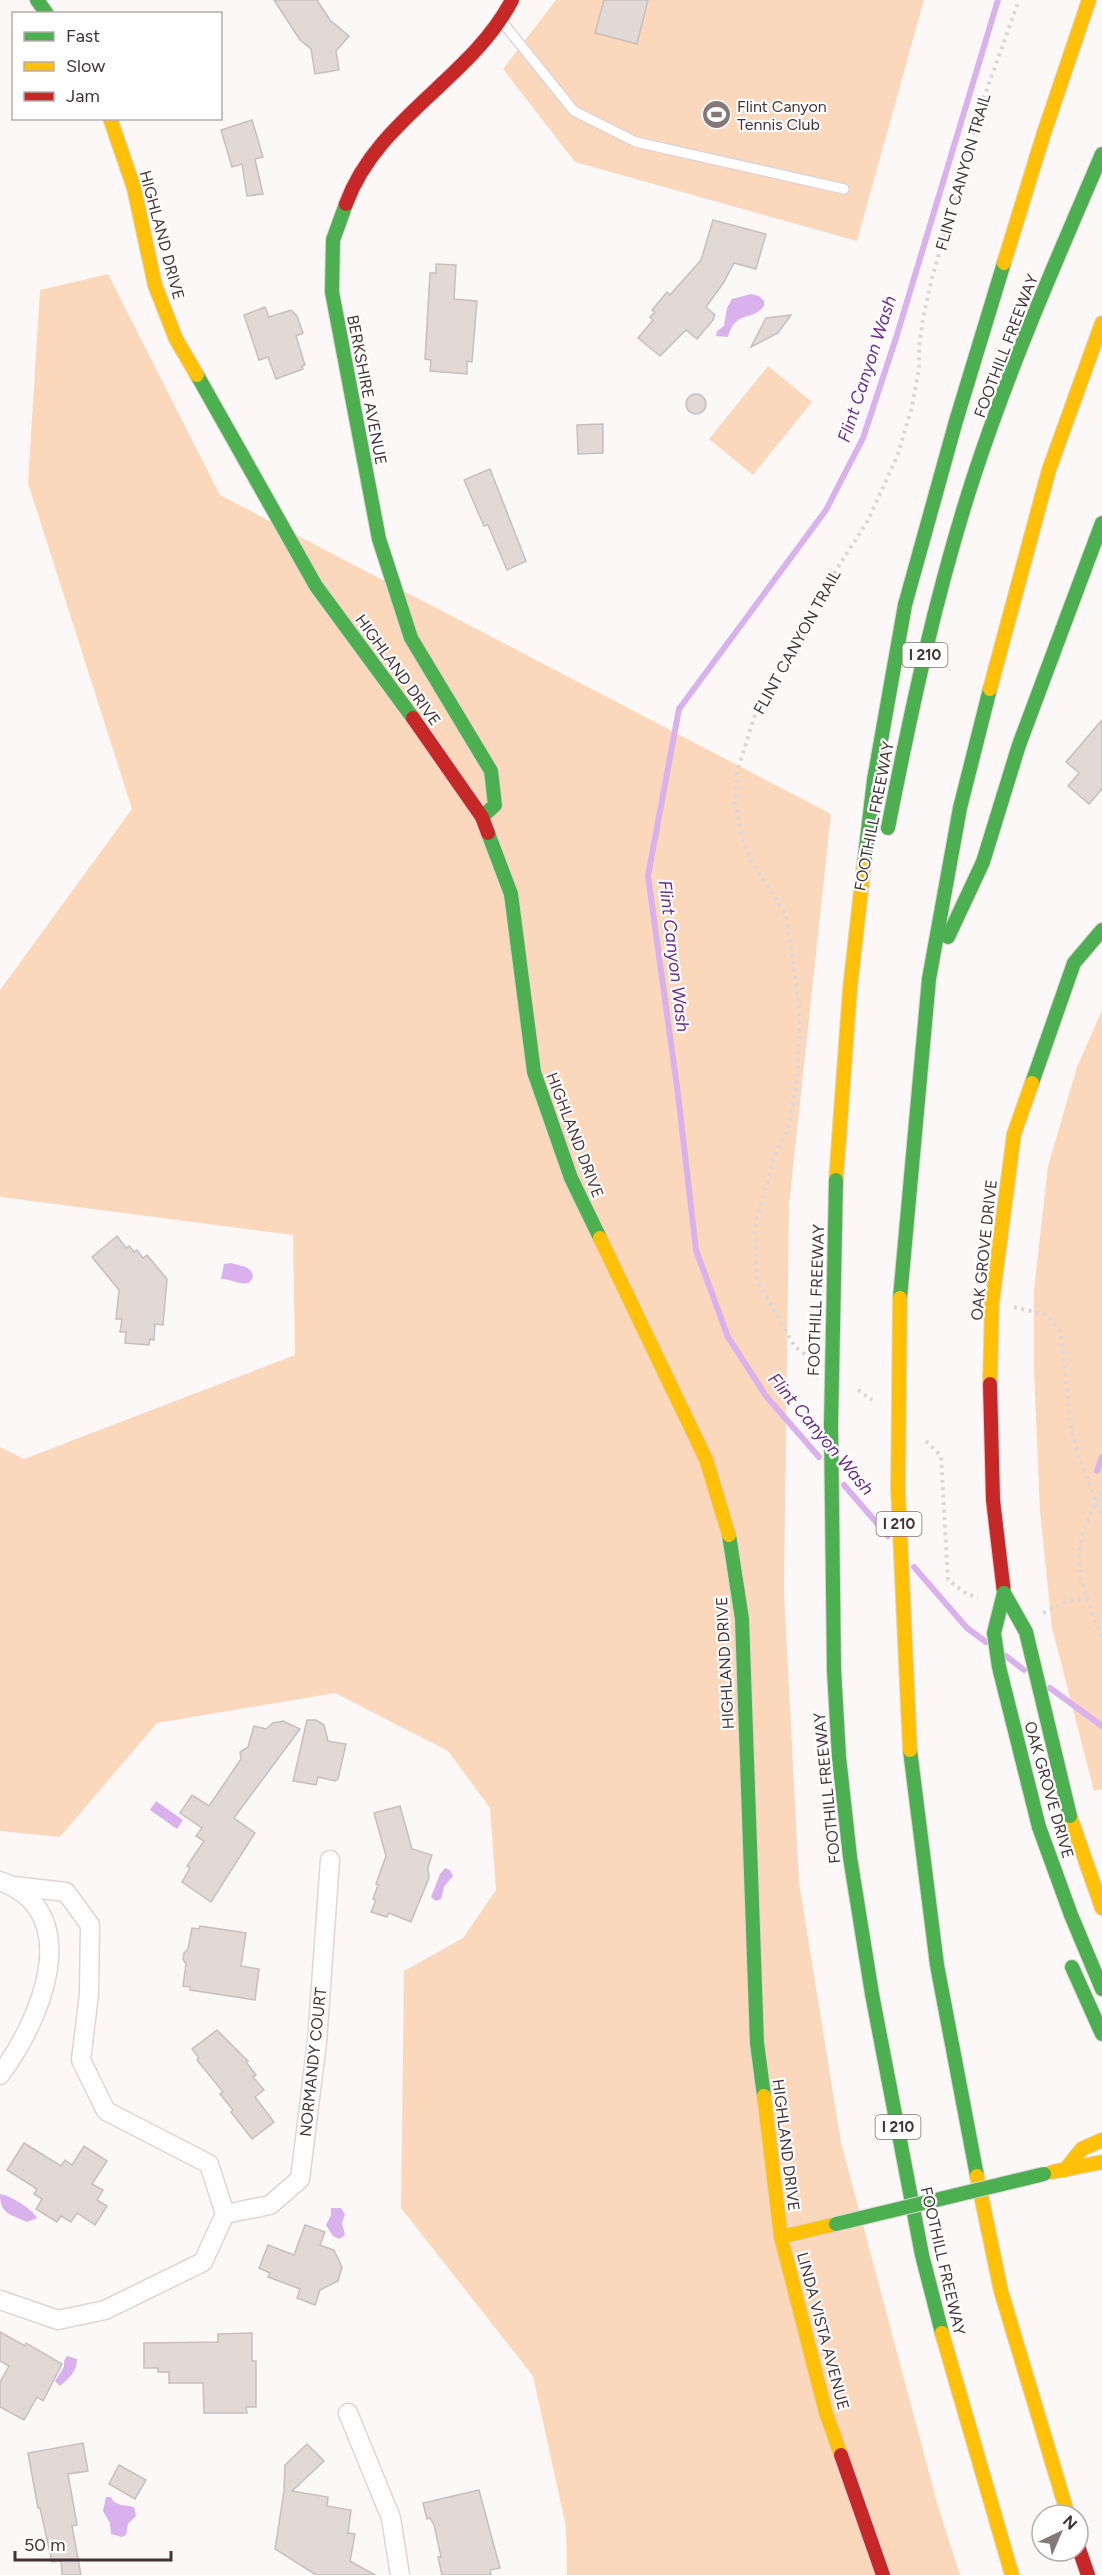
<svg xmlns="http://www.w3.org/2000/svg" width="1102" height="2575" font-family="Figtree,sans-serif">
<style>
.green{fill:#fbd8bc}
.water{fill:#d9b1ec}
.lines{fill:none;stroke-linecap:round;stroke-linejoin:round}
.stream{stroke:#d9b1ec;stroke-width:6}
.building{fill:#e2d8d6;stroke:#c8bfbd;stroke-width:1.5}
.lane-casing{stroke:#dfd4d6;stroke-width:12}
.street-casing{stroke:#dfd4d6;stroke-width:21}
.fast-casing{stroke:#dfd4d6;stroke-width:16}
.slow-casing{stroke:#dfd4d6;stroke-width:16}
.jam-casing{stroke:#dfd4d6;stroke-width:16}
.path{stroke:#d9d8d8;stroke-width:4;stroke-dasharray:3 4.5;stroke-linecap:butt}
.lane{stroke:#fffefe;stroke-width:9}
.street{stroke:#fffefe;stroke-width:18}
.fast{stroke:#4caf50;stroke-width:14}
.slow{stroke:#ffc107;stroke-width:14}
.jam{stroke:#c62828;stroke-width:14}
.fast-bridge-casing{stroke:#dfd4d6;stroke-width:16;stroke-linecap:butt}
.slow-bridge-casing{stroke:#dfd4d6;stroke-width:16;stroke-linecap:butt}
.fast-bridge{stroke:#4caf50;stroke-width:14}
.slow-bridge{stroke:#ffc107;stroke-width:14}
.labels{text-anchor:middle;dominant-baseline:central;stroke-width:4.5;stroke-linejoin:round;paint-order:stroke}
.shield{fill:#fff;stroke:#7c7072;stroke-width:1.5}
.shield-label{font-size:15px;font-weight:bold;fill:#443336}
.poi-label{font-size:16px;fill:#443336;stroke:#fff;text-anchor:start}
.street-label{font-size:16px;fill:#443336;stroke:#fff}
.water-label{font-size:18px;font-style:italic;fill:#6e2b8d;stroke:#fff}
</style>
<rect width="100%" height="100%" fill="#fdf8f8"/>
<g class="green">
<polygon points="556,0 924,0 857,241 575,162 503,69"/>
<polygon points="108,274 220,495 831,814 789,1205 784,1591 799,1882 841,2142 938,2506 960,2575 567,2575 566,2527 533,2376 401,2208 404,1971 463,1938 496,1890 490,1808 448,1751 335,1693 157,1723 60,1837 0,1831 0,1447 24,1459 295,1355 293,1235 1,1197 0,1195 0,990 132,809 28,483 40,290"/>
<polygon points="768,366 812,402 753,475 709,439"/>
<polygon points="1102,1010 1102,1789 1094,1791 1052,1628 1040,1511 1034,1371 1034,1290 1048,1166 1077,1067"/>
</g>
<g class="water">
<path d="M751,294L759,296L764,301V306C752,322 736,309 728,337L716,336L717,331L724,326L727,308L732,299Z"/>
<path d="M231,1263L246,1267L252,1272L253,1277L249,1283C238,1285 232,1279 221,1279L224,1264Z"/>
<polygon points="156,1801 183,1820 177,1829 150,1810"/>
<polygon points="445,1868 450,1870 453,1876 444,1887 441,1899 436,1901 431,1897 440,1874"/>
<path d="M0,2194C8,2194 34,2210 37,2218L27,2222C10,2214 0,2214 0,2194Z"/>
<polygon points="331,2208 341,2208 345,2214 342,2223 345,2235 339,2239 333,2236 326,2225 331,2215"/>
<path d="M67,2356L77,2359C77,2372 69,2378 60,2386L55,2381L64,2367V2361Z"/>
<path d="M106,2497H111C114,2506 126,2505 134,2507L136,2516L128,2524L126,2535L122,2537L111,2534L110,2523L103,2511Z"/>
</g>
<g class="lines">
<g class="stream">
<polyline points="819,1457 766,1396 728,1337 696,1250 678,1094 648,876 679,709 826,510 863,438 896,338 998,0"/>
<polyline points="1097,1471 1102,1457"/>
<polyline points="844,1485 888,1536"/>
<polyline points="914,1567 967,1628 986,1642"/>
<polyline points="1006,1656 1024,1670"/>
<polyline points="1050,1688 1102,1726"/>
</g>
</g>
<g class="building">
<polygon points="274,0 317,0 330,20 349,36 336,51 339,70 315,74 311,49 300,40"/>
<polygon points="604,0 648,0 637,44 595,33"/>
<polygon points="252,120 263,157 255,159 263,194 247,196 242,164 232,167 221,130"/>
<polygon points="713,220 766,234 756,269 734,263 724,282 706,307 715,315 713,320 697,339 686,330 660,356 638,338 653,320 650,317 655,312 652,310 667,292 670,295 701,260"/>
<polygon points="436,264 456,265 454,299 477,301 472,362 467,361 467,374 430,371 431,360 425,359 430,273 436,273"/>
<polygon points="265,307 269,317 291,310 297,316 303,333 296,336 305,365 302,366 303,369 276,379 268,357 259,360 244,315"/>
<polygon points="791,315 778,333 751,347 766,318"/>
<circle cx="696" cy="404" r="10"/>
<polygon points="603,424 603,453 578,454 577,425"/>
<polygon points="490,469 526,561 507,570 488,525 484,526 464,480"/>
<polygon points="1102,720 1102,789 1089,804 1068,786 1079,773 1066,762"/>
<polygon points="117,1236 126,1248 129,1246 134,1252 137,1250 143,1258 147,1255 167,1279 163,1325 155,1324 154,1340 150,1339 149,1345 125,1343 126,1332 120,1332 122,1319 116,1319 119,1290 92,1257"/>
<polygon points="307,1720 316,1720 324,1725 328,1741 346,1744 338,1779 335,1781 318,1777 316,1785 293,1781"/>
<polygon points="283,1721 300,1729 234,1818 255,1833 211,1902 182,1882 190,1868 187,1866 204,1841 196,1836 202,1828 180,1813 192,1795 209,1806 241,1759 240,1752 248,1747 254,1726 266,1729 273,1723"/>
<polygon points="400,1806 412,1849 432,1855 428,1867 429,1878 411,1922 389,1913 387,1917 371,1912 376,1900 373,1899 378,1885 376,1884 386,1856 374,1813"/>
<polygon points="200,1926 246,1933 241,1966 259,1969 255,2000 190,1990 190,1987 183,1986 186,1964 183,1959 184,1953 188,1949 192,1928 199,1929"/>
<polygon points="217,2030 248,2061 246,2062 256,2075 253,2077 264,2090 255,2097 274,2122 252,2139 231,2112 233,2110 220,2094 223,2092 197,2060 199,2058 192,2049"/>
<polygon points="24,2143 61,2166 65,2160 72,2165 84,2146 107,2161 92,2184 103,2190 97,2200 107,2206 95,2225 77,2213 71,2222 61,2216 57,2222 36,2209 42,2199 34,2194 37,2189 7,2170"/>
<polygon points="305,2225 325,2232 320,2245 334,2250 342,2267 338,2281 320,2290 315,2305 297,2298 300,2289 268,2277 270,2273 259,2268 268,2245 294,2255"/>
<polygon points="0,2332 25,2346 26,2343 62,2364 43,2401 37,2397 24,2420 0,2407 0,2382 9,2366 0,2361"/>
<polygon points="252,2333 252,2361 256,2361 256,2407 246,2407 247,2413 204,2413 203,2383 169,2383 169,2372 158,2372 158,2368 144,2368 144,2343 218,2342 218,2334"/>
<polygon points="83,2443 88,2471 68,2474 77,2525 72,2526 81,2575 62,2575 61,2561 52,2562 40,2508 38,2508 28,2453"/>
<polygon points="307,2444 324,2461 292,2491 328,2497 327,2506 351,2510 348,2533 355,2534 350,2561 375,2575 316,2575 275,2549 284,2491 285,2465"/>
<polygon points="119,2465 146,2480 135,2499 109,2484"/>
<polygon points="479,2490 500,2568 490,2570 491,2575 442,2575 438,2557 441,2557 434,2525 430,2518 427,2519 423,2503"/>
</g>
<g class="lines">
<defs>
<polyline id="lane" points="503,23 574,111 636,142 844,189"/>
<g id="street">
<path d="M0,1881C88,1913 39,2023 0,2075"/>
<polyline points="225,2214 270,2205 300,2179 317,2042 330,1860"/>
<polyline points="0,2300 58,2320 105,2310 203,2262 225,2214 209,2164 106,2111 81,2060 89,1994 90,1925 66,1892 14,1886"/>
<polyline points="348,2413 391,2518 400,2575"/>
</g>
<g id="fast">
<polyline points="37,0 47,14"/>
<polyline points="346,204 333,240 332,292 379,539 411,638 491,771 495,805 482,817"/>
<polyline points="197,375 316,586 413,718"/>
<path d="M888,828C911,711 936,593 973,479C1009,368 1056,261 1102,154"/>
<polyline points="488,833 511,894 534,1072 571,1178 600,1238"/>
<polyline points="864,864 874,780 905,605 956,421 1004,263"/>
<polyline points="948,937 983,862 1019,745 1102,523"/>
<polyline points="1032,1083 1074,963 1102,930"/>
<polyline points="900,1298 929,979 960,808 990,689"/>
<polyline points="729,1535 742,1619 757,2043 764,2096"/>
<polyline points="834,1670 839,1757 850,1857 872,1994 922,2255 942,2333"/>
<polyline points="910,1750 937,1965 977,2176"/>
<polyline points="1039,1827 1071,1915 1102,1989"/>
<polyline points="1072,1967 1102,2034"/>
</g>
<g id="slow">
<polyline points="110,118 134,188 155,285 176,339 197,375"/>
<polyline points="1004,263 1044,133 1089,0"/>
<polyline points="990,689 1049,470 1102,323"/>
<polyline points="836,1180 850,989 864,864"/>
<polyline points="600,1238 706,1459 729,1535"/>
<polyline points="990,1384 992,1303 1014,1134 1032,1083"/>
<polyline points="1070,1816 1102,1908"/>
<polyline points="764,2096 781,2237 826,2413 841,2455"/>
<polyline points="1065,2170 1082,2149 1102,2140"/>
<polyline points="1052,2172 1102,2162"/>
<polyline points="977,2176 1001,2291 1068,2515"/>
<polyline points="781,2237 836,2224"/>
<polyline points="942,2333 1012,2575"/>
</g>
<g id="jam">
<path d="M346,204C377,118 471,79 512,0"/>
<polyline points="413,718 482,817 488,833"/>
<polyline points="990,1384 993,1500 1004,1593"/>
<polyline points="841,2455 883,2575"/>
<polyline points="1078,2546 1088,2575"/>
</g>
</defs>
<use href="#lane" class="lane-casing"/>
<use href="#street" class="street-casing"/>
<use href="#fast" class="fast-casing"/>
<use href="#slow" class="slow-casing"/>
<use href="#jam" class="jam-casing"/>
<g class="path">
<polyline points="1014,1307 1047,1315 1061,1332 1070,1423 1077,1451 1102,1518"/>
<polyline points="805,1354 795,1347 757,1281 755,1226 776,1151 788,1130 797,1081 800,1023 798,997 786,915 752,863 743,840 735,803 737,772 755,715 778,669 808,614 867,522 897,457 912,407 919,368 919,348 923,318 932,278 984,97 1019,0"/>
<polyline points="858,1390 872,1400"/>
<polyline points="926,1441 941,1456 948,1580 967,1594 978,1598"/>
<path d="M1102,1492C1064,1556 1079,1575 1102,1640"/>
<polyline points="1043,1613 1066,1602 1087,1597"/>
</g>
<use href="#lane" class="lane"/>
<use href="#street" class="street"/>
<use href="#fast" class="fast"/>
<use href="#slow" class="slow"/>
<use href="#jam" class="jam"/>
<defs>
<g id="fast-bridge">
<polyline points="1004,1593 994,1633 999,1667 1039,1827"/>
<polyline points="1004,1593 1026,1632 1070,1816"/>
<polyline points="834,1670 831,1425 836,1180"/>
<polyline points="836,2224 1044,2174"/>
</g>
<polyline id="slow-bridge" points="900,1298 898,1489 910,1750"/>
</defs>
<use href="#fast-bridge" class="fast-bridge-casing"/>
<use href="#slow-bridge" class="slow-bridge-casing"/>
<use href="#fast-bridge" class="fast-bridge"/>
<use href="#slow-bridge" class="slow-bridge"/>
</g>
<defs>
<symbol id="stadium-disc" viewBox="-11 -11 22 22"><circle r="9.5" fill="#85787a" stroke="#fff"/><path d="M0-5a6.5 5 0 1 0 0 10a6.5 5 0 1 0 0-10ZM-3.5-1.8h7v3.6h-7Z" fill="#fff"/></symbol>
</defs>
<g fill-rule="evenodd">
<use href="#stadium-disc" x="700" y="98" width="33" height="33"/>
</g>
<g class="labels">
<g class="shield">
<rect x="902.5" y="643" width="45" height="24" rx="4.5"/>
<rect x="876.5" y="1512" width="45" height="24" rx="4.5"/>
<rect x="875.5" y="2115" width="45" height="24" rx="4.5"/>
</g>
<g class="shield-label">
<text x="925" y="655">I 210</text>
<text x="899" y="1524">I 210</text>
<text x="898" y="2127">I 210</text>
</g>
<g class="poi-label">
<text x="737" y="106">Flint Canyon<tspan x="737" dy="18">Tennis Club</tspan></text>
</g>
<g class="street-label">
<text transform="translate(963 172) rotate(-74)">FLINT CANYON TRAIL</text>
<text transform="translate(162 235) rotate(75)">HIGHLAND DRIVE</text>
<text transform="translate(1006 346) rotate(-69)">FOOTHILL FREEWAY</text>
<text transform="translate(367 390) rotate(79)">BERKSHIRE AVENUE</text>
<text transform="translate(797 642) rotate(-61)">FLINT CANYON TRAIL</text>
<text transform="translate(398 670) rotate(54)">HIGHLAND DRIVE</text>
<text transform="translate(874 816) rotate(-79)">FOOTHILL FREEWAY</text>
<text transform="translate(575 1135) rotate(69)">HIGHLAND DRIVE</text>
<text transform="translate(984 1250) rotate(-84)">OAK GROVE DRIVE</text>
<text transform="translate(816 1300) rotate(-88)">FOOTHILL FREEWAY</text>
<text transform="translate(725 1663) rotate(-93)">HIGHLAND DRIVE</text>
<text transform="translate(827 1788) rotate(-96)">FOOTHILL FREEWAY</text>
<text transform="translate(1049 1790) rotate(74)">OAK GROVE DRIVE</text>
<text transform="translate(313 2062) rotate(-84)">NORMANDY COURT</text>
<text transform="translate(786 2145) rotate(83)">HIGHLAND DRIVE</text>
<text transform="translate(943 2261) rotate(77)">FOOTHILL FREEWAY</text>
<text transform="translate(823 2331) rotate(75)">LINDA VISTA AVENUE</text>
</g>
<g class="water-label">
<text transform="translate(867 369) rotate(-72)">Flint Canyon Wash</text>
<text transform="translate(674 956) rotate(83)">Flint Canyon Wash</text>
<text transform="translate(821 1434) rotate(50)">Flint Canyon Wash</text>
</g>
</g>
<rect x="12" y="12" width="210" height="108" fill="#ffffff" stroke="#b4adaf" stroke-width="1.5"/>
<rect x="24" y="32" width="30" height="9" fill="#4caf50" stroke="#b4adaf" stroke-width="1.5"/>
<text x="66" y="42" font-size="18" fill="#443336">Fast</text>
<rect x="24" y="62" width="30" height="9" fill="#ffc107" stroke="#b4adaf" stroke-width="1.5"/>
<text x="66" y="72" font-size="18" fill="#443336">Slow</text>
<rect x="24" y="92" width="30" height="9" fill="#c62828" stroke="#b4adaf" stroke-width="1.5"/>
<text x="66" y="102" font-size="18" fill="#443336">Jam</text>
<g transform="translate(1060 2533) rotate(44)"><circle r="28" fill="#ffffff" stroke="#b4adaf" stroke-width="1.5"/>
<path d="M0-4.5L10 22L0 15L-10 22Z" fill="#85787a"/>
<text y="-9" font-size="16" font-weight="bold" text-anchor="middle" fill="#443336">N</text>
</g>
<path d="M15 2551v9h156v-9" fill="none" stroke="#443336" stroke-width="3"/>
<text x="24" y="2551" font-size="18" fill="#443336" stroke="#ffffff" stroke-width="4.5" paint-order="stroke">50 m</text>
</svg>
